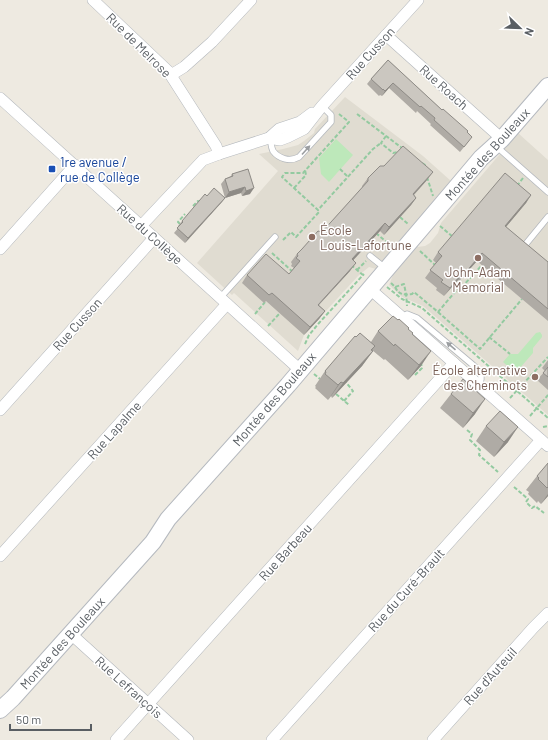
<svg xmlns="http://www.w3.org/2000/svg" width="548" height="740" font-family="Barlow,sans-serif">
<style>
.education{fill:#e0dcd1}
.green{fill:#bde8ba}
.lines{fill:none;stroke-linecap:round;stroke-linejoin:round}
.lane-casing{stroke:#b4b8bd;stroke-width:7}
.street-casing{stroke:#b4b8bd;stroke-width:12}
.secondary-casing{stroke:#b5b9bf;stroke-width:18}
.path{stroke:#93caa0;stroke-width:2;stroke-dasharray:4 2;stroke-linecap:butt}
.lane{stroke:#fff;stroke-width:5.5}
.street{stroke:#fff;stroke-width:11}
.secondary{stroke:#fff;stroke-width:16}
.wall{fill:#afaba5}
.shaded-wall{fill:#8e8b86}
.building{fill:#cbc7c0;stroke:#8e8b86}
.oneway{fill:#9b9ea1}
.transit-dot{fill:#1a4fb4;stroke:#fff;stroke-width:1.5}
.education-dot{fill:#8d6e63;stroke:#fff;stroke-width:1.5}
.labels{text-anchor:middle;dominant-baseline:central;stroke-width:3;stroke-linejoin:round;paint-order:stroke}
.street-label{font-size:13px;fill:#595e63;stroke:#fff}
.transit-label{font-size:13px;fill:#164399;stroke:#fff;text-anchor:start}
.education-label{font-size:13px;fill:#785e54;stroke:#fff;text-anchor:start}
</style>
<rect width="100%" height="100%" fill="#eeeae1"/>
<g class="education">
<polygon points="345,97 423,156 451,181 376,269 369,267 358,276 304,335 298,351 234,293 232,295 197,263 278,171 259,154 283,149 298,145 304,141 314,133 315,129"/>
<polygon points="518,133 548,160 548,415 423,306 402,297 389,285 393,275 417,247 425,246 430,243 438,233 441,223"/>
</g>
<g class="green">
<polygon points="336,139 353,155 329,182 321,174 319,158"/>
<polygon points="540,332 542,335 542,337 533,348 533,353 519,369 512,370 503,362 510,354 518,354 536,333"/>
</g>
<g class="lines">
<defs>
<g id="lane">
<path d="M270,138C271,142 271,147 273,151C279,159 290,162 299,157L331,122V115L322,106"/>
<polyline points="496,146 548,192"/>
<polyline points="525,245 548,217"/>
<polyline points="370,256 385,268"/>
<polyline points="220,298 275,237"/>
<path d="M402,317L407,314L417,318L473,365C479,371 485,377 478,384"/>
</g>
<g id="street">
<polyline points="93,0 168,71 216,146 219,154"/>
<polyline points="386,35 502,139"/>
<polyline points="171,75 184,67 212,42 251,0"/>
<polyline points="0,98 300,370"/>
<polyline points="269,138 279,129 300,122 312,113"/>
<polyline points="141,226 203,160 219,154 269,138 280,140 288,137 304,129 322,106 418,0"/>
<polyline points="0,249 75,165"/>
<polyline points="370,289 548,446"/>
<polyline points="0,410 154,238"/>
<polyline points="0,556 227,304"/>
<polyline points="71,634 188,740"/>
<polyline points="116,740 454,363"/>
<polyline points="272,740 541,440"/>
<polyline points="433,740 533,628 548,613"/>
</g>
<polyline id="secondary" points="0,710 13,698 153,542 168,519 288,385 454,190 481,158 502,139 548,86"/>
</defs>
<use href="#lane" class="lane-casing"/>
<use href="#street" class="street-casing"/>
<use href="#secondary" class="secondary-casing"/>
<g class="path">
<polyline points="339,114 349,122 303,173 285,173 282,177 318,210 373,149 381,143"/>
<polyline points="357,114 402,148"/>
<polyline points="386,136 381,143 393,153 398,152 400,153"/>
<polyline points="422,163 427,166"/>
<polyline points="340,169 348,177"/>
<polyline points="427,177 433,196"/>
<polyline points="517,186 523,178"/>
<polyline points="294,188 306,175 305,170"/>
<polyline points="193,206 198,201 199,202"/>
<polyline points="400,217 408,224"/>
<polyline points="180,224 178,222 185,214"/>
<polyline points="440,226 453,237"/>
<polyline points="376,233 391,246"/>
<polyline points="283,240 291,232 296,237 319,212 318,210"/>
<polyline points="420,251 435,265"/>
<polyline points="272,253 294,273"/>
<polyline points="351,265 363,275"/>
<polyline points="357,270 366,261"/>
<polyline points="391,283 395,287 404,284 406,294 407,306"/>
<polyline points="387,287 402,299 422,308 548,418"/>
<path d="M395,287C399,295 404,295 412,294L414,292L438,312L460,286L462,287L482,265"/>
<polyline points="438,312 480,349 522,299"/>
<polyline points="255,314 265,302"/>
<polyline points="268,326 280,313"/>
<polyline points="489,337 510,354"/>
<polyline points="305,344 309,335 319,323 364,274"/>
<polyline points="314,374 320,379"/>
<polyline points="415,375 422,368 421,363"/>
<polyline points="336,394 349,405"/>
<polyline points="510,398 548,357"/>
<polyline points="344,401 353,391 345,381"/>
<polyline points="530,416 548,395"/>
<polyline points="543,427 548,426"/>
<polyline points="467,430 472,434 470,440 480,450 479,455 498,472"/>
<polyline points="514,487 528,499 526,502 532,508 535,506 544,513"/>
</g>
<use href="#lane" class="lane"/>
<use href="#street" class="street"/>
<use href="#secondary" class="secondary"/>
</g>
<g class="wall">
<polygon points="388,60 467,133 468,142 460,152 430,125 431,124 417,111 416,113 389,88 382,96 380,95 379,96 367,84 371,79"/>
<polygon points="248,169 250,194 242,196 241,193 225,198 221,184 225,179 231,176 232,174"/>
<polygon points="368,178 427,180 414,195 416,198 411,205 384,235 380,231 353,260 350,271 319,305 325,311 319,319 304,335 266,301 264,303 242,283 247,275 289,274 294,268 291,266 292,264 291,262 297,254 322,232 362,188 362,186"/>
<polygon points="531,195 526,203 506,227 548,262 548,321 477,261 459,281 458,280 444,296 436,290 437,288 425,278 436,263 433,260 438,252"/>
<polygon points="207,196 225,198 221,203 185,243 174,233 179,227 178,226 182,221"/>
<polygon points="408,329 412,334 421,366 408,380 385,359 384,360 372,350 373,351 362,366 332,398 331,396 328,400 315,388 316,387 315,386 325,371 356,337 371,342 378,331"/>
<polygon points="548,360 548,390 537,380 545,371 542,368"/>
<polygon points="451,394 475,414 463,428 440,408"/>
<polygon points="486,426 508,442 494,457 476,441"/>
<polygon points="548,463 548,496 541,504 538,501 537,503 528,494 529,492 526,490 537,476"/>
</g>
<g class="shaded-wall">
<polygon points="393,83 389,88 382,96 385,91"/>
<polygon points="433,172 427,180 407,202 413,194"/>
<polygon points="245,187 241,193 225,198 229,192"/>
<polygon points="254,188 250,194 242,196 246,191"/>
<polygon points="531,195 526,203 500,234 505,226"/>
<polygon points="225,198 221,203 185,243 188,238"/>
<polygon points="416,198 411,205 384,235 389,227"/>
<polygon points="385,223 380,231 347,267 352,259"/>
<polygon points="482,253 477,261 459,281 465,273"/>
<polygon points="356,263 350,271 312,312 318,305"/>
<polygon points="463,272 458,280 444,296 450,288"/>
<polygon points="325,311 319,319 304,335 310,327"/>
<polygon points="375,346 367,357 373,351 362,366 332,398 343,383"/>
<polygon points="431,351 421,366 408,380 419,365"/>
<polygon points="341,382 331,396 328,400 338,385"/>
<polygon points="485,399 475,414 463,428 473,413"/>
<polygon points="518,427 508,442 494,457 504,442"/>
<polygon points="548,494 548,496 541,504"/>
</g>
<g class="building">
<polygon points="388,60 442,110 443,109 468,131 467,132 472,137 464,147 434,120 435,118 421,106 420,107 393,83 385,91 383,89 383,90 371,79"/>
<polygon points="403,146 433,172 413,194 416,198 389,227 385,223 352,259 356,263 318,305 325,311 310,327 272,293 269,295 247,275 266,254 289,274 300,261 296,258 298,256 297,254 302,249 318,231 322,232 368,181 368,178 380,166 384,166"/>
<polygon points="248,169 254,188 246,191 245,187 229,192 225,179 233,176 232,174"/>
<polygon points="505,173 531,195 505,226 548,262 548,309 482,253 465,273 463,272 450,288 441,282 443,280 430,270 442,256 438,252"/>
<polygon points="214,188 225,198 188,238 177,228 183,222 182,221 205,194 207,196"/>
<polygon points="393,316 398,320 399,319 409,328 408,329 413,333 412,334 431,351 419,365 395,344 394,346 378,331"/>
<polygon points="360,333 375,346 371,350 373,351 343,383 341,382 338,385 325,374 326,372 325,371 355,336 356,337"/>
<polygon points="548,367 548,377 543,373"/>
<polygon points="463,379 485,399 473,413 451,394"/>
<polygon points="500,411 518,427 504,442 486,426"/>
<polygon points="548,463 548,487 547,488 538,479 539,478 537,476"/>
</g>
<defs><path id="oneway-solid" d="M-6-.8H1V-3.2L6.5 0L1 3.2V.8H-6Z"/></defs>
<g class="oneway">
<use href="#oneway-solid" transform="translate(306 150) rotate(-48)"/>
<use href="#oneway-solid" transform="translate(451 346) rotate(-139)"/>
</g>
<rect class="transit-dot" x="48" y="165" width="8" height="8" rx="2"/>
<g class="education-dot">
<circle cx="312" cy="237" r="4"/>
<circle cx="478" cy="258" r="4"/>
<circle cx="535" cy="377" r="4"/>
</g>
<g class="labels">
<g class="street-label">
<text transform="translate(139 45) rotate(45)">Rue de Melrose</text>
<text transform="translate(370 53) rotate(-48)">Rue Cusson</text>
<text transform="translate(444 87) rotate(42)">Rue Roach</text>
<text transform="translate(487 154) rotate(-48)">Montée des Bouleaux</text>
<text transform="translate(150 234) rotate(42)">Rue du Collège</text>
<text transform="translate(77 324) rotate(-48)">Rue Cusson</text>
<text transform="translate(274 399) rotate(-49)">Montée des Bouleaux</text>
<text transform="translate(114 430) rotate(-48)">Rue Lapalme</text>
<text transform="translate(285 552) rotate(-48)">Rue Barbeau</text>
<text transform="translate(406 590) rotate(-48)">Rue du Curé-Brault</text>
<text transform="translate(62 643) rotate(-48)">Montée des Bouleaux</text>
<text transform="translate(490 676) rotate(-48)">Rue d'Auteuil</text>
<text transform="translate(129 687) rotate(42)">Rue Lefrançois</text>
</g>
<g class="transit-label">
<text x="60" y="162">1re avenue /<tspan x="60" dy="15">rue de Collège</tspan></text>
</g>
<g class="education-label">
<text x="320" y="230">École<tspan x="320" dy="15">Louis-Lafortune</tspan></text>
<text x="478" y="272" text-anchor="middle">John-Adam<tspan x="478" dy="15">Memorial</tspan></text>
<text x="527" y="370" text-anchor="end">École alternative<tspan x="527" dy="15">des Cheminots</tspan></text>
</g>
</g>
<g transform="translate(520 28) rotate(113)" stroke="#ffffff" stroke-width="3" paint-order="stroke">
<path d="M0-3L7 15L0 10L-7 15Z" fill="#595e63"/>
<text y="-6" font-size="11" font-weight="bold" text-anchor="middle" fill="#595e63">N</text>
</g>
<path d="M10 724v6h81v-6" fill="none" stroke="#595e63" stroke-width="2"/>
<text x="16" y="724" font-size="12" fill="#595e63" stroke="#ffffff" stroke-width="3" paint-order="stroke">50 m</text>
</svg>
